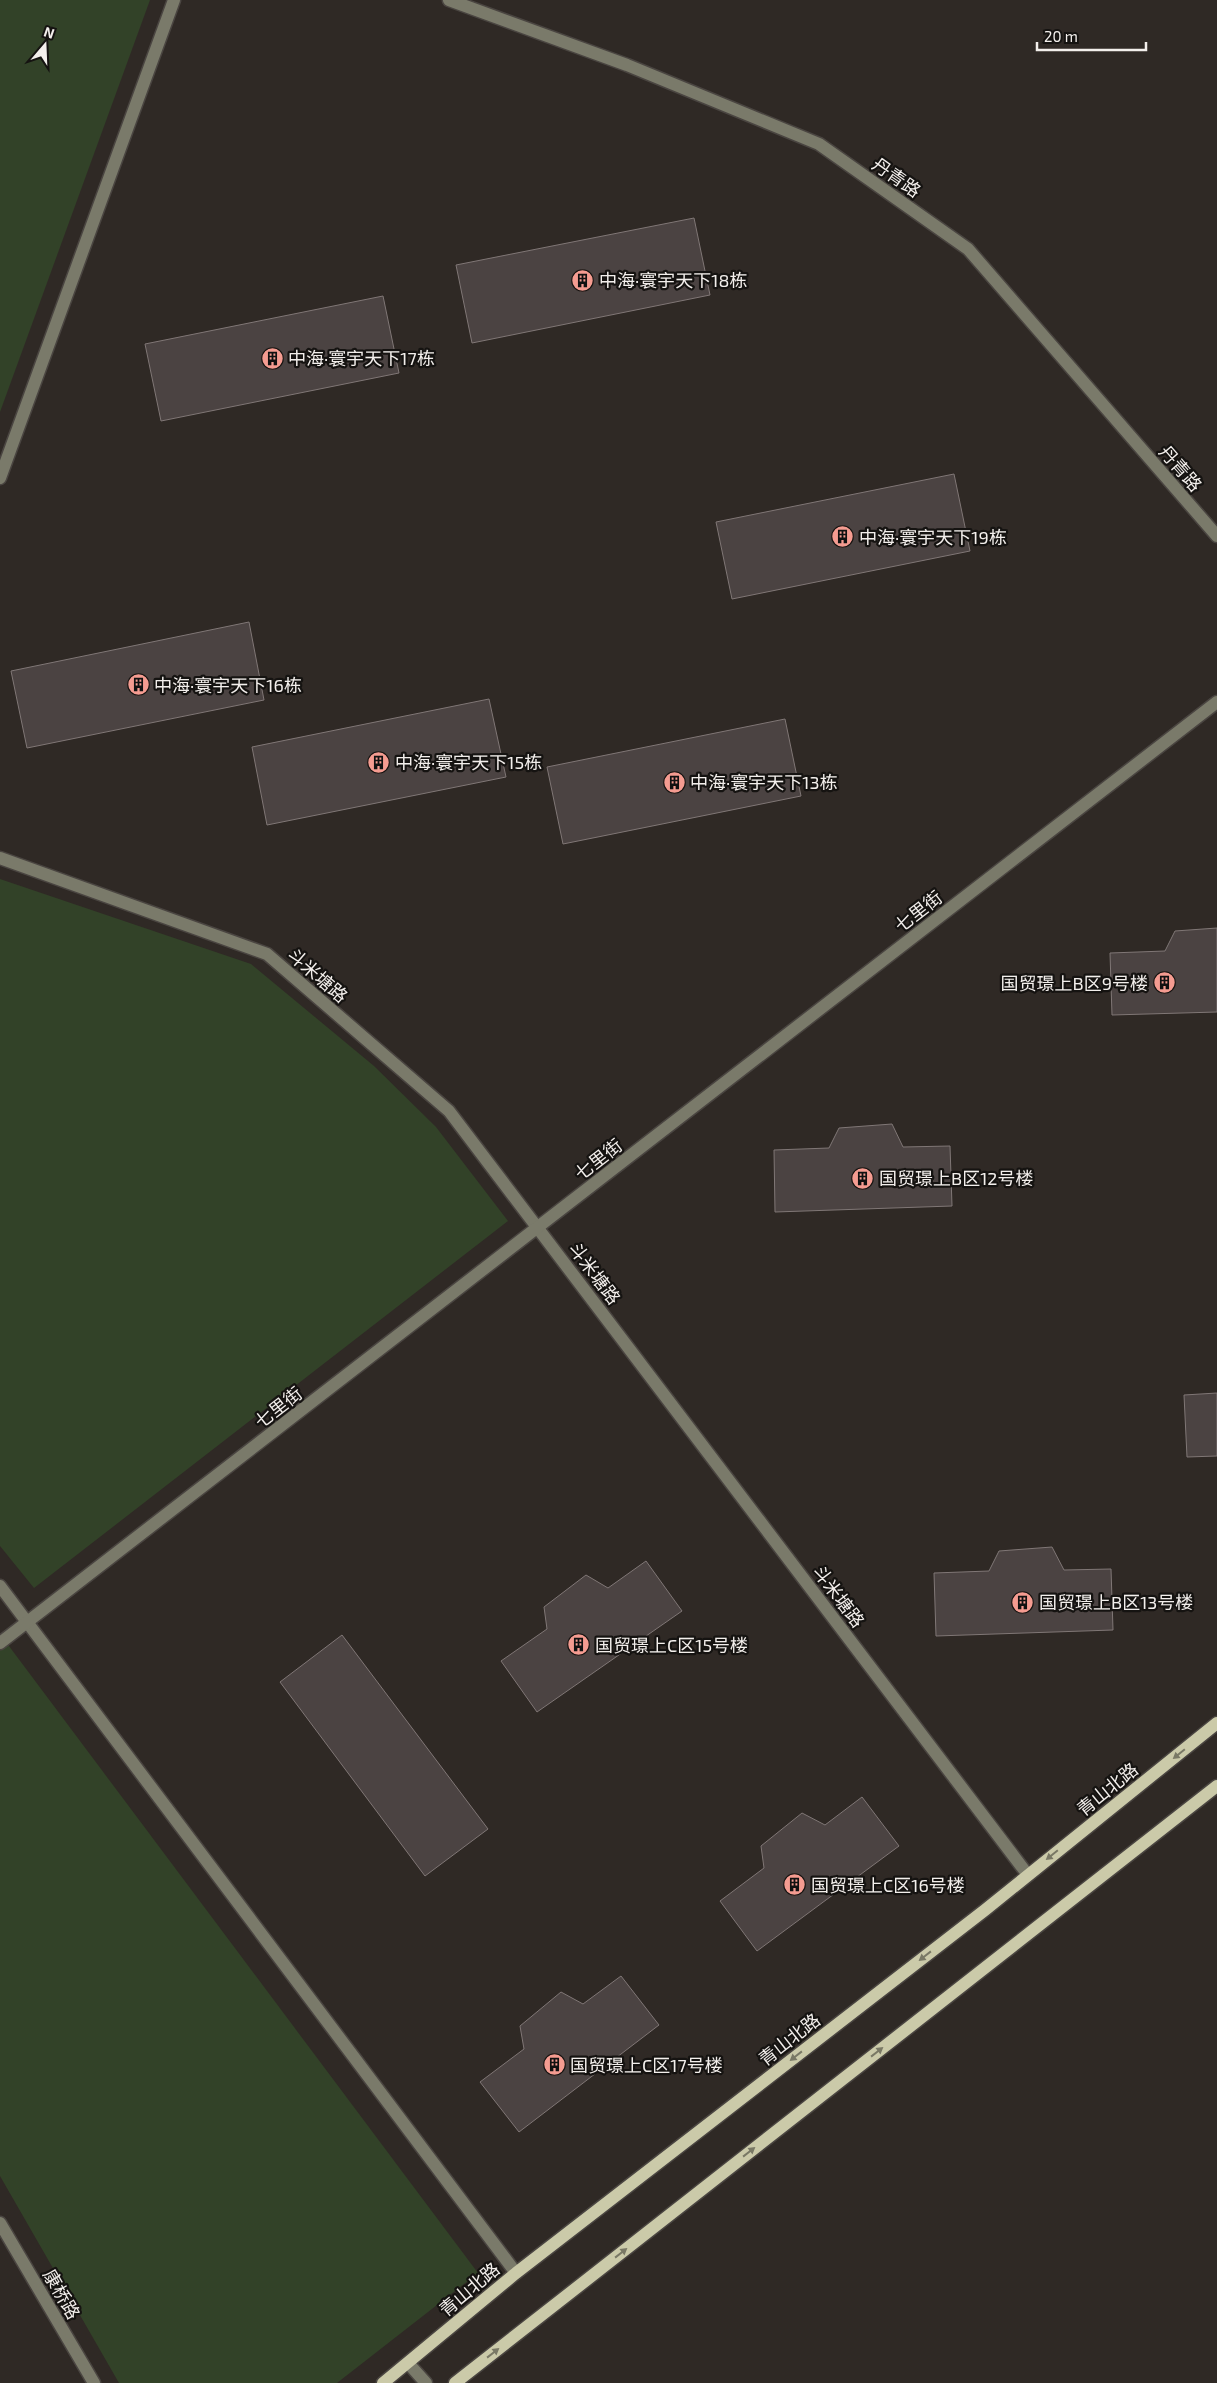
<svg xmlns="http://www.w3.org/2000/svg" width="1217" height="2383" font-family="'Exo 2','Noto Sans SC',sans-serif">
<style>
.green{fill:#324228}
.building{fill:#4b4342;stroke:#807776}
.lines{fill:none;stroke-linecap:round;stroke-linejoin:round}
.minor-casing{stroke:#4a4541;stroke-width:15}
.major-casing{stroke:#4a4541;stroke-width:15}
.minor{stroke:#7a7a6a;stroke-width:12}
.major{stroke:#cbcaa9;stroke-width:12}
.oneway{fill:#797865}
.labels{text-anchor:middle;dominant-baseline:central;stroke-width:4.5;stroke-linejoin:round;paint-order:stroke}
.street-label{font-size:18px;fill:#f3efec;stroke:#151311}
.poi-label{font-size:18px;fill:#f3efec;stroke:#151311;text-anchor:start}
</style>
<rect width="100%" height="100%" fill="#2f2925"/>
<g class="green">
<polygon points="0,0 150,0 0,412"/>
<polygon points="0,879 251,964 374,1066 436,1127 508,1221 34,1588 0,1546"/>
<polygon points="0,1634 478,2273 337,2383 119,2383 0,2176"/>
</g>
<g class="building">
<polygon points="694,218 710,295 472,343 456,265"/>
<polygon points="383,296 399,373 161,421 145,344"/>
<polygon points="954,474 970,551 732,599 716,522"/>
<polygon points="249,622 264,700 27,748 11,671"/>
<polygon points="489,699 506,777 267,825 252,747"/>
<polygon points="785,719 801,796 563,844 547,767"/>
<polygon points="1217,928 1217,1012 1112,1015 1110,953 1165,951 1175,931"/>
<polygon points="892,1124 903,1147 950,1146 952,1206 775,1212 774,1150 829,1148 839,1128"/>
<polygon points="1217,1393 1217,1456 1187,1457 1184,1395"/>
<polygon points="1052,1547 1064,1570 1111,1569 1113,1630 936,1636 934,1573 989,1571 999,1551"/>
<polygon points="646,1561 682,1611 537,1712 501,1661 547,1629 544,1607 586,1575 608,1588"/>
<polygon points="342,1635 488,1829 425,1876 280,1682"/>
<polygon points="862,1797 899,1846 757,1951 720,1901 764,1868 761,1846 802,1813 825,1825"/>
<polygon points="621,1976 659,2025 519,2132 480,2082 524,2049 520,2026 561,1992 583,2004"/>
</g>
<g class="lines">
<defs>
<g id="minor">
<polyline points="449,0 627,65 819,144 968,249 1217,536"/>
<polyline points="0,478 174,0"/>
<polyline points="0,858 267,954 449,1111 1028,1875"/>
<polyline points="0,1586 516,2273"/>
<polyline points="0,1643 1217,702"/>
<polyline points="0,2223 94,2383"/>
<polyline points="408,2363 426,2383"/>
</g>
<g id="major">
<polyline points="383,2383 516,2273 985,1910 1217,1723"/>
<polyline points="455,2383 1217,1786"/>
</g>
</defs>
<use href="#minor" class="minor-casing"/>
<use href="#major" class="major-casing"/>
<use href="#minor" class="minor"/>
<use href="#major" class="major"/>
</g>
<defs><path id="oneway-solid" d="M-6-.8H1V-3.2L6.5 0L1 3.2V.8H-6Z" transform="scale(1.25)"/></defs>
<g class="oneway">
<use href="#oneway-solid" transform="translate(1179 1754) rotate(141)"/>
<use href="#oneway-solid" transform="translate(1052 1855) rotate(141)"/>
<use href="#oneway-solid" transform="translate(925 1956) rotate(142)"/>
<use href="#oneway-solid" transform="translate(877 2052) rotate(-38)"/>
<use href="#oneway-solid" transform="translate(796 2056) rotate(142)"/>
<use href="#oneway-solid" transform="translate(749 2152) rotate(-38)"/>
<use href="#oneway-solid" transform="translate(621 2253) rotate(-38)"/>
<use href="#oneway-solid" transform="translate(493 2353) rotate(-38)"/>
</g>
<defs>
<symbol id="building-disc" viewBox="-11 -11 22 22"><circle r="9.5" fill="#f59c91" stroke="#151311"/><path d="M-4-6H4V6H1V3H-1V6H-4ZM-2.5-4.3h1.7v1.8h-1.7ZM.8-4.3h1.7v1.8H.8ZM-2.5-1h1.7V.8h-1.7ZM.8-1h1.7V.8H.8Z" fill="#111"/></symbol>
</defs>
<g fill-rule="evenodd">
<use href="#building-disc" x="570" y="268" width="25" height="25"/>
<use href="#building-disc" x="260" y="346" width="25" height="25"/>
<use href="#building-disc" x="830" y="524" width="25" height="25"/>
<use href="#building-disc" x="126" y="672" width="25" height="25"/>
<use href="#building-disc" x="366" y="750" width="25" height="25"/>
<use href="#building-disc" x="662" y="770" width="25" height="25"/>
<use href="#building-disc" x="1152" y="970" width="25" height="25"/>
<use href="#building-disc" x="850" y="1166" width="25" height="25"/>
<use href="#building-disc" x="1010" y="1590" width="25" height="25"/>
<use href="#building-disc" x="566" y="1632" width="25" height="25"/>
<use href="#building-disc" x="782" y="1872" width="25" height="25"/>
<use href="#building-disc" x="542" y="2052" width="25" height="25"/>
</g>
<g class="labels">
<g class="street-label">
<text transform="translate(897 177) rotate(35)">丹青路</text>
<text transform="translate(1181 468) rotate(49)">丹青路</text>
<text transform="translate(918 911) rotate(-38)">七里街</text>
<text transform="translate(318 975) rotate(41)">斗米塘路</text>
<text transform="translate(598 1159) rotate(-38)">七里街</text>
<text transform="translate(595 1273) rotate(53)">斗米塘路</text>
<text transform="translate(278 1407) rotate(-38)">七里街</text>
<text transform="translate(839 1596) rotate(53)">斗米塘路</text>
<text transform="translate(1107 1789) rotate(-39)">青山北路</text>
<text transform="translate(789 2039) rotate(-38)">青山北路</text>
<text transform="translate(469 2289) rotate(-40)">青山北路</text>
<text transform="translate(62 2294) rotate(60)">康桥路</text>
</g>
<g class="poi-label">
<text x="599" y="280">中海·寰宇天下18栋</text>
<text x="288" y="358">中海·寰宇天下17栋</text>
<text x="859" y="537">中海·寰宇天下19栋</text>
<text x="154" y="685">中海·寰宇天下16栋</text>
<text x="395" y="762">中海·寰宇天下15栋</text>
<text x="690" y="782">中海·寰宇天下13栋</text>
<text x="1148" y="983" text-anchor="end">国贸璟上B区9号楼</text>
<text x="879" y="1178">国贸璟上B区12号楼</text>
<text x="1039" y="1602">国贸璟上B区13号楼</text>
<text x="595" y="1645">国贸璟上C区15号楼</text>
<text x="811" y="1885">国贸璟上C区16号楼</text>
<text x="570" y="2065">国贸璟上C区17号楼</text>
</g>
</g>
<g transform="translate(45 45) rotate(19)" stroke="#151311" stroke-width="4" paint-order="stroke">
<path d="M0-4L9 19L0 12L-9 19Z" fill="#f3efec"/>
<text y="-8" font-size="14" font-weight="bold" text-anchor="middle" fill="#f3efec">N</text>
</g>
<path d="M1037 42v8h109v-8" fill="none" stroke="#f3efec" stroke-width="2.5"/>
<text x="1044" y="42" font-size="15" fill="#f3efec" stroke="#151311" stroke-width="4" paint-order="stroke">20 m</text>
</svg>
